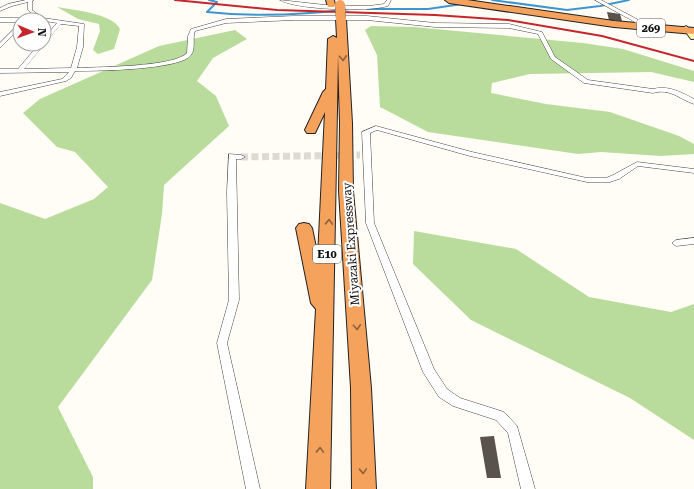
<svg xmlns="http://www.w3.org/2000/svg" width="694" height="489" font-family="'Roboto Serif',serif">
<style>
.forest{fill:#b9dc9c}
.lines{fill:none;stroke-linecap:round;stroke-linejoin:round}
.stream{stroke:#3f96cf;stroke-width:2}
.building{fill:#5a524d}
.street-tunnel{stroke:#dbdad3;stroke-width:7;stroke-dasharray:7 3.5;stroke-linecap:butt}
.street-casing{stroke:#444;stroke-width:1}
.secondary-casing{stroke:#333;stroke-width:2}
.highway-casing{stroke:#222;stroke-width:2}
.street{fill:#fff;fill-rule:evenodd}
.secondary{fill:#fff6b0;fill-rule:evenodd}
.highway{fill:#f5a25d;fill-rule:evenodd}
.rail{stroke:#c4262e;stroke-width:2}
.highway-bridge-casing{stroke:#222;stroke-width:10;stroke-linecap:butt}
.highway-bridge{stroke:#f5a25d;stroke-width:10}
.oneway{stroke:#8e613b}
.labels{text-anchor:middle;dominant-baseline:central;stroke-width:4;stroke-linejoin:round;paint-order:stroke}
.shield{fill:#fff;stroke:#585858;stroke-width:1}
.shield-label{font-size:11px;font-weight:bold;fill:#111}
.street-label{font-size:12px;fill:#111;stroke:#fff}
</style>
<rect width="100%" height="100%" fill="#fffdf5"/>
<g class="forest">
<path d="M57,7C73,10 112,13 120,29L114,49L98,54L93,50L100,31L99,24L78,19Z"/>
<polygon points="371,26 414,27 583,43 623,49 694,71 694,82 651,72 530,74 492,83 491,93 546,104 610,112 679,136 694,144 694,154 661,156 601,152 578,154 428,132 380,107 377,55 365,30"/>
<polygon points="235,30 247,39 213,58 197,81 216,96 229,126 164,185 162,214 152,280 58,407 93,477 93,489 0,489 0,203 45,219 94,199 108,187 75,152 57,147 23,113 40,99 159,46"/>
<polygon points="414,231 516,249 589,297 671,312 694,304 694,440 630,398 471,320 413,264"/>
</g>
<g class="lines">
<g class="stream">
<path d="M209,0L217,2L207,12C255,17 303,15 351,9"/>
<polyline points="472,0 475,0"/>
<polyline points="492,0 567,10 600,6 629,0"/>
<polyline points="367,9 428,9 462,4"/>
</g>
</g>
<g class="building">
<polygon points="607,12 620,14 622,21 609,20"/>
<polygon points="494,436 501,478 487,478 480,437"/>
</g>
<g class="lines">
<polyline class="street-tunnel" points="241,157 360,155"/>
<defs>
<g id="street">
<path d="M26,0H34L32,1V10L43,18L84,24L83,47L77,68C97,67 175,67 187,53L188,36L191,29L226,19L294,16H367L435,23L509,24L542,32L555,57L588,80L653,89C668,85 681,92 694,99V104C679,99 670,88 653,93L584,83L551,59L538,34L509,28L435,27L367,20H294L226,23L195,31C192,39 196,48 191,55C181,70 95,71 75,71L71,78L66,81L0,96V92L62,79L69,72L0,73V69H18L39,44H44V38L57,23L39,20L28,10V2L12,6L0,11V8L8,4ZM61,24L79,26L77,47L71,68L24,69Z"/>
<path d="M280,0L325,5L369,6L384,4L387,0H391L388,6C369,12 296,10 280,0Z"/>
<polygon points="595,0 601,0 646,24 649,28 644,29 642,26"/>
<polygon points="0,18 20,18 23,20 20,20 20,22 0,22"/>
<polygon points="20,23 20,28 0,48 0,43"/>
<polygon points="376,126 472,152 587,178 606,178 613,175 637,162 694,169 694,173 638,166 619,179 610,182 587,182 470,156 377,130 370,133 374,223 434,369 447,389 460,398 504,412 517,426 535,489 521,489 508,433 496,420 453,406 439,397 423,372 366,223 362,132"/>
<polygon points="229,154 241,155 245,157 241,159 236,159 239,300 227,343 260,489 246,489 217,343 229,300 227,192"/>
<polygon points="694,238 694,244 676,246 672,243 676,240"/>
</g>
<polygon id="secondary" points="686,26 694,33 694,39 691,39 683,28"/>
<g id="highway">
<polygon points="326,0 334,0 335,5 334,7 328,7"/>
<polygon points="445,0 467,0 614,21 694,28 694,34 614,27 449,3"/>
<polygon points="341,16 346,19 352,123 353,191 371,388 376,489 352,489 351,388 339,191 340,123 338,56 330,489 306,489 316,309 311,303 296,228 299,224 304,223 309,224 312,228 318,257 325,112 315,133 307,133 305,130 323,92 326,89 328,39 333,36 337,38 336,19"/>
</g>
</defs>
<use href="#street" class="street-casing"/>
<use href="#secondary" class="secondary-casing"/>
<use href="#highway" class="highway-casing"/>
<use href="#street" class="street"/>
<use href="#secondary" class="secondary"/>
<use href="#highway" class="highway"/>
<polyline class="rail" points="175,0 277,10 435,15 508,20 602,36 694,61"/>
<defs>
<polyline id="highway-bridge" points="340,5 341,19"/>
</defs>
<use href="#highway-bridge" class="highway-bridge-casing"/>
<use href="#highway-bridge" class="highway-bridge"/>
</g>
<defs><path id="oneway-chevron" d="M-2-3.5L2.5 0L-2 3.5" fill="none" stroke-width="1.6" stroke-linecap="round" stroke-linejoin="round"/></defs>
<g class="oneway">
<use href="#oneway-chevron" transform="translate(343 58) rotate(87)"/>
<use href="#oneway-chevron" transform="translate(329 222) rotate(-88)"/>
<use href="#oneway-chevron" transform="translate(357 327) rotate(86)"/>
<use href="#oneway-chevron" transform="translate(320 450) rotate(-88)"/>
<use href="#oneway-chevron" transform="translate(363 471) rotate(88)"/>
</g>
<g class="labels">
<g class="shield">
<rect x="637" y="19" width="28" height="18" rx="3"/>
<rect x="313" y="245" width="28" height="18" rx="3"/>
</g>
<g class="shield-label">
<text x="651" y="28">269</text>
<text x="327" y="254">E10</text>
</g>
<g class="street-label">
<text transform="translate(351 244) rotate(-94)">Miyazaki Expressway</text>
</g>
</g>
<g transform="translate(32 32) rotate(92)"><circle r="19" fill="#ffffff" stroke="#a0a0a0"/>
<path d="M0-3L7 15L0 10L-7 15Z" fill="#c4262e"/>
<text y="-6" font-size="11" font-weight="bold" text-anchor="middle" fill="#111111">N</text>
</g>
</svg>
